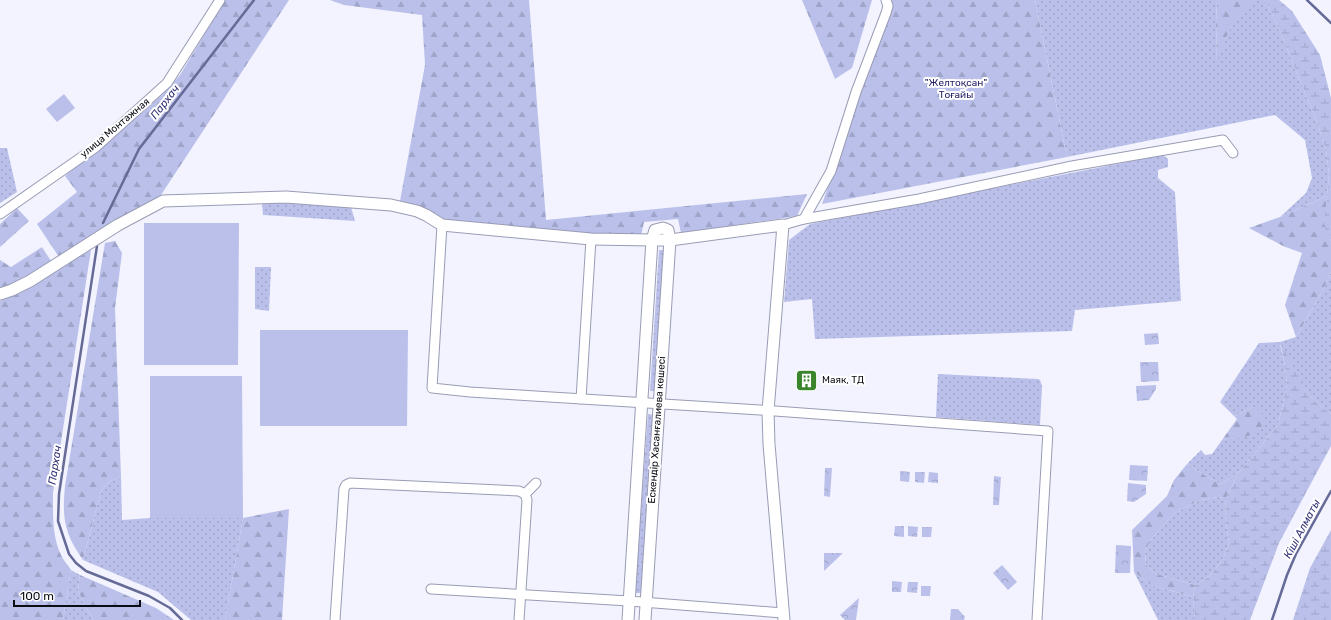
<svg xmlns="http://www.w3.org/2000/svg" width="1331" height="620" font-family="Rubik,sans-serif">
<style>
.grass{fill:url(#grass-dots)}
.forest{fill:url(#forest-firs)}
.wetland{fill:url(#wetland-marsh)}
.park{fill:url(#park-crowns)}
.pitch{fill:#bbc0eb}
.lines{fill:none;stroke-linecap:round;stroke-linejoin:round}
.stream{stroke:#666a96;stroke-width:2.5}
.minor-casing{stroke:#999cb4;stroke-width:11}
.tertiary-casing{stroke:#999cb4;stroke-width:13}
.minor{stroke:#fff;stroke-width:9}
.tertiary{stroke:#fff;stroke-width:11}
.labels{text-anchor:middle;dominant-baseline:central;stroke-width:4;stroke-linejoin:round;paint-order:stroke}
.park-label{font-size:10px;fill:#282569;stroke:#fff}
.street-label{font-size:10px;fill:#0b0c14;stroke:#fff}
.poi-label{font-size:10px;fill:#0b0c14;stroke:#fff;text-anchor:start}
.water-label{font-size:11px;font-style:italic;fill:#337;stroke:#fff}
</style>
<defs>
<pattern id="grass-dots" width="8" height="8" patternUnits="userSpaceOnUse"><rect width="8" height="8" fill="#bbc0eb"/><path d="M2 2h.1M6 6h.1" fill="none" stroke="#9fa4c9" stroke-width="1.8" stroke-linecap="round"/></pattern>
<pattern id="forest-firs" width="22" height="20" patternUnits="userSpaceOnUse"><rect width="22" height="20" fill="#bbc0eb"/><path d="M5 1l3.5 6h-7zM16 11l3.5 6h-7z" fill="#9fa4c9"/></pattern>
<pattern id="wetland-marsh" width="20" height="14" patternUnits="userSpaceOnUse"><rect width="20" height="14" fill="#bbc0eb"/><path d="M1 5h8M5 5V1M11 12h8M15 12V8" fill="none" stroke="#9fa4c9"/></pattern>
<pattern id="park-crowns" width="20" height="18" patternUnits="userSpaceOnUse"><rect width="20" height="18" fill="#bbc0eb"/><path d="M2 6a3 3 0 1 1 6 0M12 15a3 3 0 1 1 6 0" fill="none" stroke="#9fa4c9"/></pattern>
</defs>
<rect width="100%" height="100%" fill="#f2f3fe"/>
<g class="grass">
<path d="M1035,0H1217L1216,23L1217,60C1224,43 1236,6 1255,0C1258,0 1262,0 1265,0L1280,31L1318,125L1326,150L1329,174L1327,196L1280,217L1306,193L1312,178L1305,140L1275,115L1067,157Z"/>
<polygon points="0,148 7,148 17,192 0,203"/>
<polygon points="1163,155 1168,159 1168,167 1158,170 1158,178 1175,192 1181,301 1075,310 1072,331 815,339 812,299 784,302 789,240 810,224"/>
<polygon points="262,202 351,207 355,221 263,215"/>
<polygon points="659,250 666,250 656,391 650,391"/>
<polygon points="255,267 271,267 269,311 255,309"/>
<polygon points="1331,272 1331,414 1310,397 1280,344 1285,366 1287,385 1278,425 1240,471 1221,484 1209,478 1187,464 1201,450 1205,455 1212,454 1222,440 1247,436 1254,407 1234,416 1220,402 1259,343 1280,342 1296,337 1324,288"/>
<polygon points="938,374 1038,379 1040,380 1042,386 1040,425 936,417"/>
<polygon points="648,414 655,415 642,593 635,593"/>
<polygon points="121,477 122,520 150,518 243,518 225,620 191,620 158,592 83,560 101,491 108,482"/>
<polygon points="1219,497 1226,498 1225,516 1229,543 1223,559 1210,576 1195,585 1157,574 1146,565 1145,552 1150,541 1173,514 1200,500"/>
<polygon points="71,570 80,575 78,590 84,605 94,620 63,620"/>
<polygon points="1134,572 1151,585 1193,597 1195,620 1158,620"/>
</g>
<g class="forest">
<polygon points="225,0 289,0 159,198 59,257 37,224 77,192 65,176 162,95 180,75"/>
<path d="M330,0H529L546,220L807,194L797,216L681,233L678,219L644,222L641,236L547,231L444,220C430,209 417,204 400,201L425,65L422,15L344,5Z"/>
<polygon points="802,0 872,0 852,68 835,79"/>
<polygon points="889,0 1035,0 1067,157 822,204 891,8"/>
<path d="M1217,0H1256C1233,12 1226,39 1217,61L1216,23Z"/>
<polygon points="1327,196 1326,210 1330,239 1331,241 1331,272 1324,288 1296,337 1285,305 1302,253 1283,246 1249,228 1280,217"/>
<polygon points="17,208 29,221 0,247 0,224"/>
<path d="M115,241L122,253L115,308L121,477L108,482L101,491L83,560C64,533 62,518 65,486L105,243Z"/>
<polygon points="42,247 53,264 0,291 0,260 11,267"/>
<path d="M91,250L53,493C53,514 52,536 61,555C63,560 68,565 71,570L63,620H0V301L20,292Z"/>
<path d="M1254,407C1260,410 1263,412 1263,419C1263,438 1237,438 1222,440L1237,419L1234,416Z"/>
<polygon points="1187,464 1209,478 1221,484 1240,471 1226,498 1219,497 1200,500 1173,514 1150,541 1145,552 1146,565 1157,574 1195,585 1193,597 1151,585 1134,572 1132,530 1167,496 1174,480"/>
<polygon points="289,509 282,620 225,620 243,518"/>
<polygon points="80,575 156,608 174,620 94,620 84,605 78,590"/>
</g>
<g class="wetland">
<polygon points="1265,0 1279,0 1292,11 1320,55 1331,98 1331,241 1324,226 1329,174 1326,150 1318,125 1280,31"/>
<polygon points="1280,342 1310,397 1331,414 1331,446 1279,543 1250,620 1195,620 1193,597 1195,585 1210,576 1223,559 1229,543 1225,516 1226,498 1240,471 1278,425 1287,385 1285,366"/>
<polygon points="1331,530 1331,620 1293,620 1310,568"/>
</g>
<g class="park">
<polygon points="1158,333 1159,344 1145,345 1144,334"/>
<polygon points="1140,362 1158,362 1159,381 1141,382"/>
<polygon points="1156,385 1156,389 1149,400 1137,401 1136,386"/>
<polygon points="1130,465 1148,466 1147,481 1129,480"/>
<polygon points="825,468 832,468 830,497 824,496"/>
<polygon points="900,471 910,472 909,482 900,481"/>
<polygon points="915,472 925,472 924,483 915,482"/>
<polygon points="929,472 938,473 938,483 928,482"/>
<polygon points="994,476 1001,477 999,505 993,505"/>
<polygon points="1128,483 1146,485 1146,494 1134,502 1127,501"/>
<polygon points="895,526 904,526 904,537 894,536"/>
<polygon points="908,526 918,527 917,537 908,536"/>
<polygon points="922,527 932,527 931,537 922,537"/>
<polygon points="1116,545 1131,546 1130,573 1115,573"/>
<polygon points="824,553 843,553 824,571"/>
<polygon points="1002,565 1017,582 1008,590 993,573"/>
<polygon points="892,581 902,582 901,592 892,592"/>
<polygon points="908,582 918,582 917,593 907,592"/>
<polygon points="921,586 931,586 930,596 921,596"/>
<polygon points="859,598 856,620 845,620 840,615"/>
<polygon points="951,609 958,609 965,617 964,620 950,620"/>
</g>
<g class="pitch">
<polygon points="64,94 75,108 57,122 46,109"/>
<polygon points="144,223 239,223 238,365 144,365"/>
<polygon points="260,330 408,330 407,426 260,426"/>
<polygon points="150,376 242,376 243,518 150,518"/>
</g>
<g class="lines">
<g class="stream">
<polyline points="1307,0 1331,23"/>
<polyline points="103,223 139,149 254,0"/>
<polyline points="97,246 59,494 58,521 69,554 76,563 86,571 149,596 170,608 182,620"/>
<polyline points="1272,620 1287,575 1296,554 1331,491"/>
</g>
<defs>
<g id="minor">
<polyline points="0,214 96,147 167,83 220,0"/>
<polyline points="804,219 831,171 856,92 886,13 888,6 886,0"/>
<polyline points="442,225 432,388 470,392 775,411 1048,431 1037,620"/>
<polyline points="783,225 804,219 919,199 1072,166 1223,140 1233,153"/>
<polyline points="581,399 591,239"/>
<polyline points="525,494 536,483"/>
<polyline points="431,589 629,601 783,613"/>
<polyline points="335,620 344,489 346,485 350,483 519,491 525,494 527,500 519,620"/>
</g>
<g id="tertiary">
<polyline points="0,294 12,290 30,281 118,225 163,201 286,197 391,205 417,211 426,215 442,225 591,239 652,240 670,240 783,225 768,411 769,444 784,620"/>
<polyline points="628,620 652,240 655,230 663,228 668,230 670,240 645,620"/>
</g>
</defs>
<use href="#minor" class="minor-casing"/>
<use href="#tertiary" class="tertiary-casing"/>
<use href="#minor" class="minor"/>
<use href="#tertiary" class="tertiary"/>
</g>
<defs>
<symbol id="building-square" viewBox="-11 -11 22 22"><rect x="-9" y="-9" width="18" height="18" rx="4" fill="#3a842b" stroke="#fff"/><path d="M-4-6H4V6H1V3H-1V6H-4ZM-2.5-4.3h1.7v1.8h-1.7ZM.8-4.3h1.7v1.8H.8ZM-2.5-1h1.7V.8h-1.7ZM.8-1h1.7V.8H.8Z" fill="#fff"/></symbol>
</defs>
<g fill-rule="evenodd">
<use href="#building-square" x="794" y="368" width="25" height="25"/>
</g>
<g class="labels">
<g class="park-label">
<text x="956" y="83">"Желтоқсан"<tspan x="956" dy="12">Тоғайы</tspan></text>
</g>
<g class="street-label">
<text transform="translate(115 128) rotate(-40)">улица Монтажная</text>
<text transform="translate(657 430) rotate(-86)">Ескендір Хасанғалиева көшесі</text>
</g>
<g class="poi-label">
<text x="822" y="380">Маяк, ТД</text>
</g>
<g class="water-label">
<text transform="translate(165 102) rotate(-52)">Пархач</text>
<text transform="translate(55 465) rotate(-81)">Пархач</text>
<text transform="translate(1302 529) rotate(-62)">Кіші Алматы</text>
</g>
</g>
<path d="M14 600v6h126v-6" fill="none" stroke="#0b0c14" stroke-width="2"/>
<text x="20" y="600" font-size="12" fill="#0b0c14" stroke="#ffffff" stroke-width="3" paint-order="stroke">100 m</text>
</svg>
